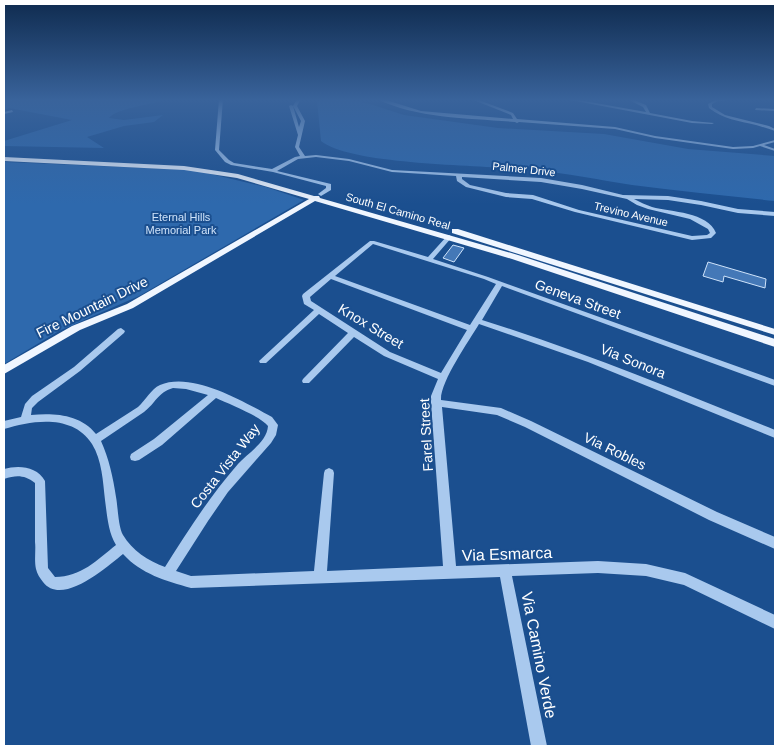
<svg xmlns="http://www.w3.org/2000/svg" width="779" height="750" font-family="Helvetica,sans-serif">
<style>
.green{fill:#2e69ad}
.building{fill:#4478b7;stroke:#cfe3fa}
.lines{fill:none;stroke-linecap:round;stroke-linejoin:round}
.minor{fill:#a9c9ee;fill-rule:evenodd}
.major{fill:#f0f6ff;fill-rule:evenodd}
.labels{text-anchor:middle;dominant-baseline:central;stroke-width:4;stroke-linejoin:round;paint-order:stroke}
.far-street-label{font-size:11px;fill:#fff;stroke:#1b4f8f}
.far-park-label{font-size:11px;fill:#cfe3fa;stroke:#1b4f8f}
.street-label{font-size:14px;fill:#fff;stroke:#1b4f8f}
.near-street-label{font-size:16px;fill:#fff;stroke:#1b4f8f}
</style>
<rect width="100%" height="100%" fill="#1b4f8f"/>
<g class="green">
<path d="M7,99H164V100C150,105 117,108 109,118L124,120L163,115L154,122L124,126L87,137L104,148L4,146V141L72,120L9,108L4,110V100Z"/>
<path d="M345,99L370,104L404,115L498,128L604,134L688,149L775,156V201C727,196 679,191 632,185C599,180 566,173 534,170C489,165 352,166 321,141L317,101Z"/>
<polygon points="4,162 194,170 266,187 304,200 139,296 59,331 4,364"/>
</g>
<g class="building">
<polygon points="453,245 464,248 454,262 443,258"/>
<polygon points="708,262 766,279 765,288 724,276 723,282 703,276"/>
</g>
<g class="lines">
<g class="minor">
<path d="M219,99H223L219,150L229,160L234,163L272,169L295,157L300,156L295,147L298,135L289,106L291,105L293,106L299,127L301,121L293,106L297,99H301L297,106L305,121L299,147L305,156L316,155L349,159L392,170L541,178L582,185L623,195L668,196L701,201L738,209L775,212V216L738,213L701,205L668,200L634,199C640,202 646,205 652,207C671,212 708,212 716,233L711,238L692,240L575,212L532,199L506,197L466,187L457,181L456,176L392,172L349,161L316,157L298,159L277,171L331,184V190L321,196L318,194L326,188V186L273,172L231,165L225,162L215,150ZM462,177L541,182L582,189L627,199L637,205L648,209L690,219L708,229L710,233L707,235L692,236L579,210L533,195L506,193L470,185L462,179Z"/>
<path d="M377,99H383L421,111L513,119L511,115L471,99H476L513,113L517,119L615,127L655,136L733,147L753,146L775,140V142L764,145L775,149V151L760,146L753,148L733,149L655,138L615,129L519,122L517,123L515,122C470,118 418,119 377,99Z"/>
<polygon points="565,99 573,99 646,112 643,107 627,99 632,99 646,105 650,113 692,121 714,123 712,124 692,123"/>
<path d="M717,99H741L718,101L712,104V107L725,115L769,126L775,129V131C769,129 763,127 756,125C739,121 723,119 709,108L708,104Z"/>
<polygon points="756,108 775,109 775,111 755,110"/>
<polygon points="12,110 13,112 4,114 4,112"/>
<path d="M449,235L452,237L433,259L488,277L775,380V386L502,286L482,320C582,351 678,391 775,430V438L588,362L479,324C469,341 440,382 441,400L501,408L531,421L717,512L775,537V549L709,520L525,427L497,415L442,407L456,566L598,561L646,564L685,573L775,615V629L684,585L646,576L598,573L512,576L547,746H531L500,577L191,588C166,581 141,574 123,554C107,567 62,607 43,582C40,578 37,574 36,569C34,560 36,550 35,542C35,522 35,503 35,483C24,475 17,475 4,479V469C18,465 37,466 45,481L48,568L55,577C81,577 97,560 116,545C108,532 107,514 105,500C103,482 102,460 92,444C73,414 33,420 4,429V421L21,417L25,404L32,396L74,367L118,329L121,328L125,331L124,333L80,371L38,402L32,408L31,415C54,413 80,414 96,434L138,407C145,401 151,389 160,385C192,371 244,402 272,417L278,425L276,435L271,443L228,492L208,521L176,571L191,576L314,571L324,473L325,470L329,468L333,470L334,473L327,571L443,566L431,403V396L438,379L384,356L354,337L309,383H303L302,381L303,379L348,333L319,314L266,363H260L259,361L314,310L304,304L302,296L303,294L370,241H374L428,257L447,236ZM373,244L484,279L496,284L470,325L335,276ZM331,279L467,330L441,373L390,352L311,301L310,297ZM173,388L186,389L208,395L154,439L131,454L130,457L131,460L135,461L139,460L162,445L216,398C229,404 260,416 268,426C267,442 248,453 238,464C210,496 187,532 165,567C148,561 132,550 123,535C118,526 118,507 116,497C113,477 109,459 101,441L144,412C156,403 157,393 173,388Z"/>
</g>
<g class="major">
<polygon points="4,157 184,166 238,174 314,196 319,196 320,198 518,255 775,339 775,347 512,259 315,201 133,308 80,330 4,374 4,365 72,326 127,304 309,199 237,178 184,170 4,161"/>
<polygon points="452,229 458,229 775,329 775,335 452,233"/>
</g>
</g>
<linearGradient id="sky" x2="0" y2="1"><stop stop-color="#0f2b4f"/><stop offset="0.49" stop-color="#39639b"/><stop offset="1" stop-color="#39639b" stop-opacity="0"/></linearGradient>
<rect width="779" height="204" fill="url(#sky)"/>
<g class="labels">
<g class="far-street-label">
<text transform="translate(524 169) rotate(6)">Palmer Drive</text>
<text transform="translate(398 211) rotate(16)">South El Camino Real</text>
<text transform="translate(631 214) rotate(13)">Trevino Avenue</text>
</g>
<g class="far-park-label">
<text x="181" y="217">Eternal Hills<tspan x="181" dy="13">Memorial Park</tspan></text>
</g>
<g class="street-label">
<text transform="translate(578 299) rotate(20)">Geneva Street</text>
<text transform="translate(92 307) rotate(-26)">Fire Mountain Drive</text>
<text transform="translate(371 326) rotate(31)">Knox Street</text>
<text transform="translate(633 361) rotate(22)">Via Sonora</text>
<text transform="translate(426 435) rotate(-93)">Farel Street</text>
<text transform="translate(615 451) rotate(26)">Via Robles</text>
<text transform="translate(225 466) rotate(-52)">Costa Vista Way</text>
</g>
<g class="near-street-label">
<text transform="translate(507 554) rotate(-2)">Via Esmarca</text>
<text transform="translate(539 655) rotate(79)">Via Camino Verde</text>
</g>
</g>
<rect width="779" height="750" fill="none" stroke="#ffffff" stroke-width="10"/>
</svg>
